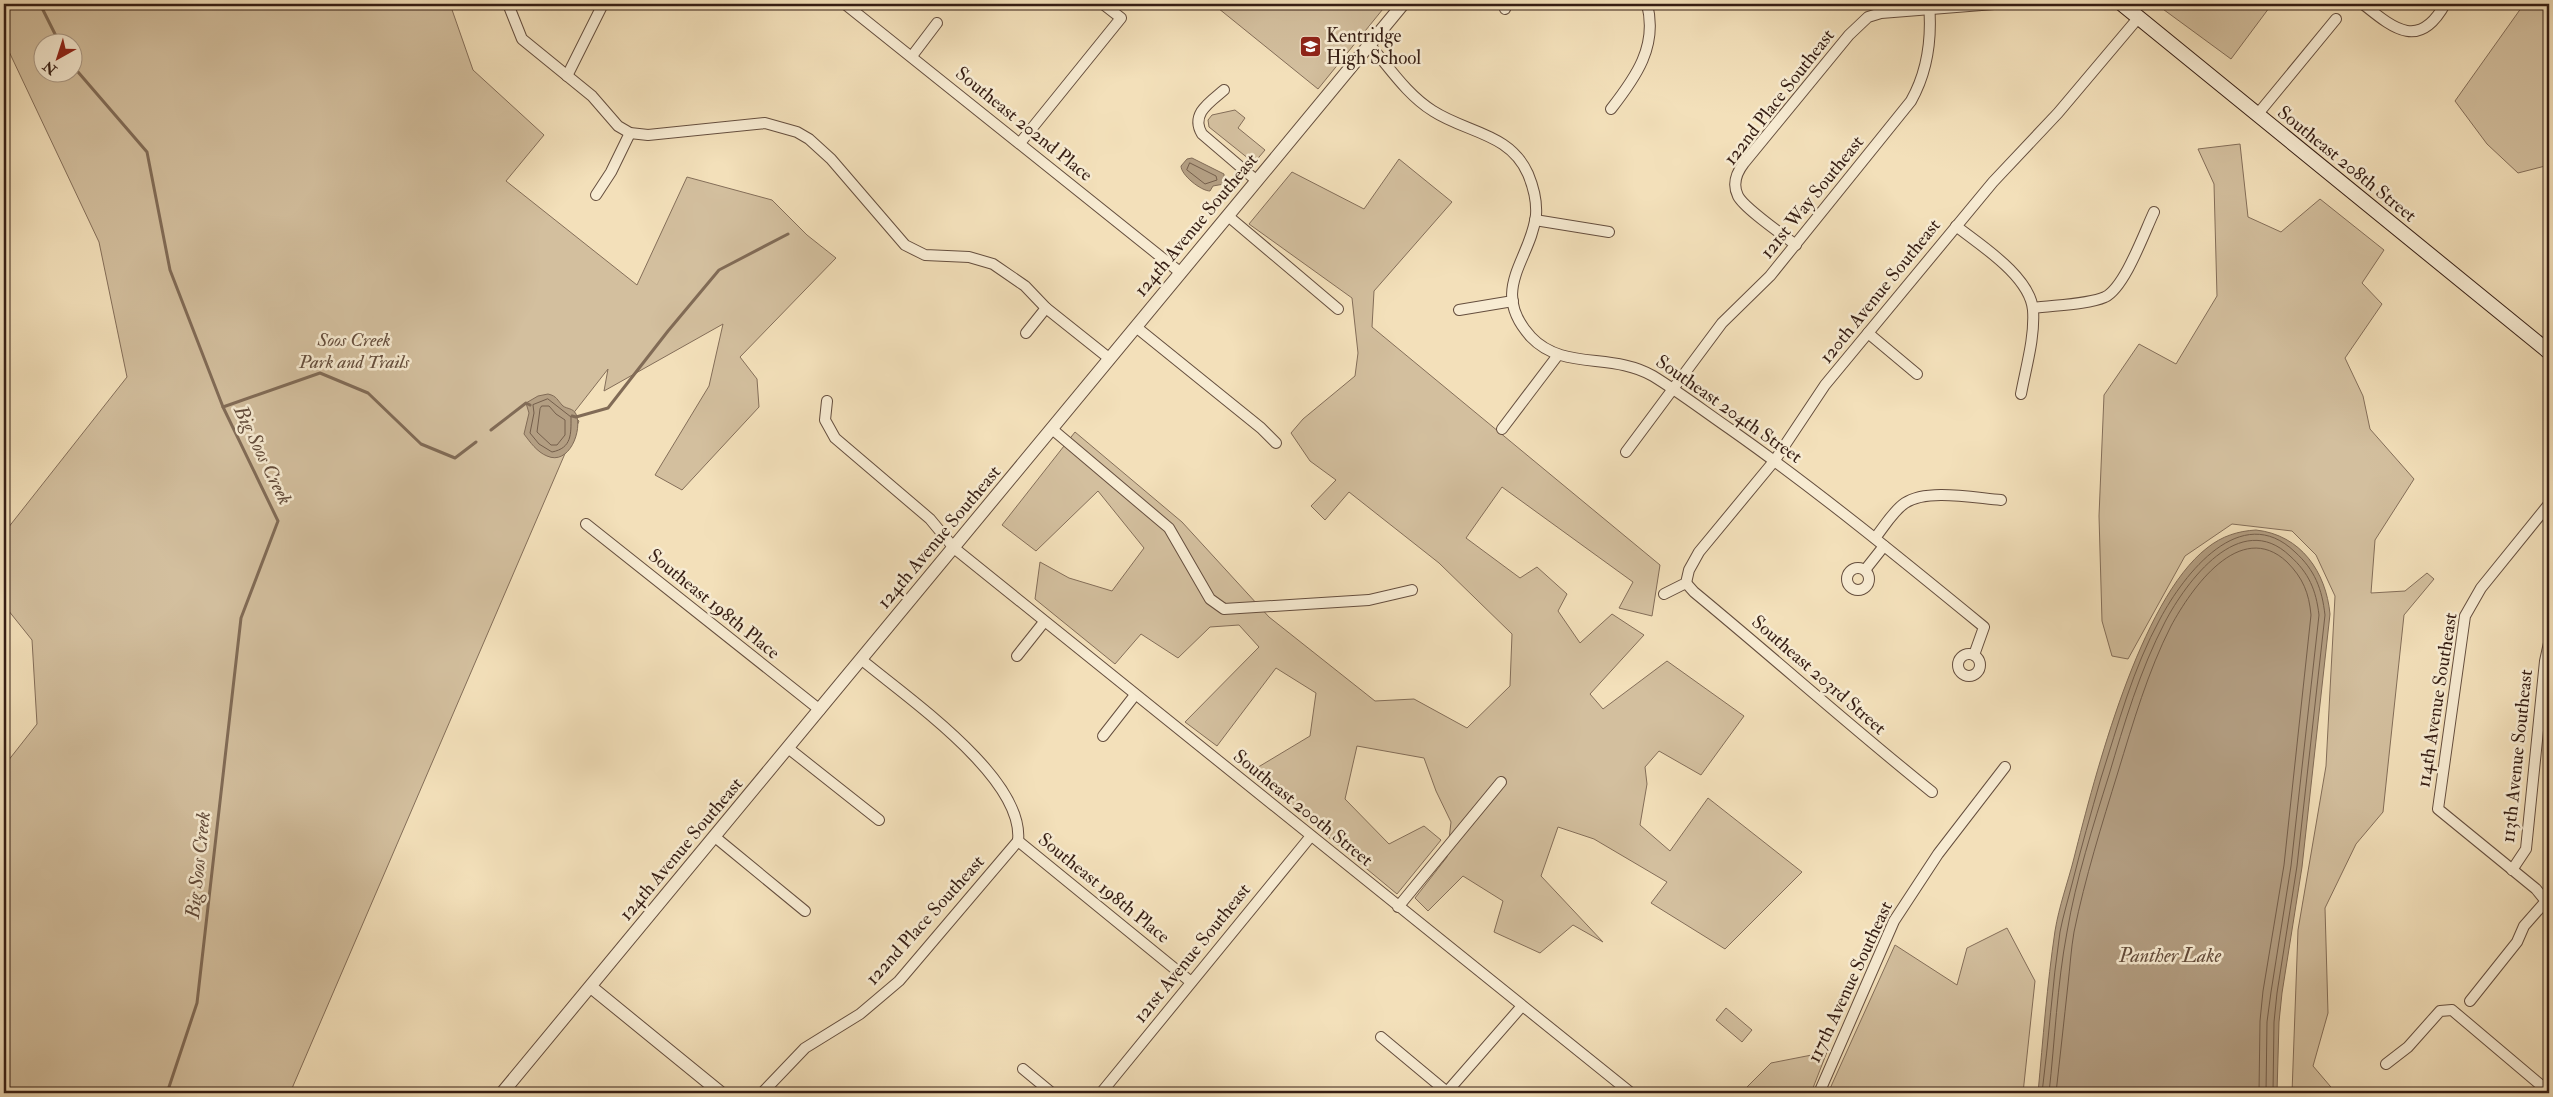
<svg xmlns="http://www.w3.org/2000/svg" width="2553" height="1097" font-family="'IM FELL Double Pica',serif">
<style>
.green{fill:#d3bf9e;stroke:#846e59;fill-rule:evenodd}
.water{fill:#b39e82;stroke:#816b56}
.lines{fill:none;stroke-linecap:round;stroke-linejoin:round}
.shore{stroke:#745e4b;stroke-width:1}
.stream{stroke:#816b56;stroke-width:3}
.minor-casing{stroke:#654e3e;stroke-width:12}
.tertiary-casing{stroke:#654e3e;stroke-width:14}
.secondary-casing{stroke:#361e14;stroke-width:16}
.minor{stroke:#f7ebd2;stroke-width:10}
.tertiary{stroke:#f7ebd2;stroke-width:12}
.secondary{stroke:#f7ebd2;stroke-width:14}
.labels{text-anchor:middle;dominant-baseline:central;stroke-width:5;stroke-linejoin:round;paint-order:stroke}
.poi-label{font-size:19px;fill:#361e14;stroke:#f7ebd2;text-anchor:start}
.street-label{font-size:19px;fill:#361e14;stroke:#f7ebd2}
.park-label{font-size:19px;font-style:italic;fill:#654e3d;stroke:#f7ebd2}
.water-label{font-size:20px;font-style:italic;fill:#624b3a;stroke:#f7ebd2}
</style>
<rect width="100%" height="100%" fill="#f3e0ba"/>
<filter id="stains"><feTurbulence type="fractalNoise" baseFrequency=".004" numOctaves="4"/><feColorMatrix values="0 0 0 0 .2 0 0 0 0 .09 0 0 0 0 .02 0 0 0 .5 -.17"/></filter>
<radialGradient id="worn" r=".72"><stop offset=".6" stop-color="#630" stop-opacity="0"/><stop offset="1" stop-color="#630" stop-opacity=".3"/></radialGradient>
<g class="green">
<path d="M4,4H450L473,70L544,135L506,181L637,285L687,177L772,200L807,235L836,258L740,357L757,379L759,407L682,490L655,475L709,386L723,324L604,391L608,369L572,415L579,421L290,1093H4V766L37,724L32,640L4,605V533L127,377L99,242L4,41ZM42,42H72V72H42Z"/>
<polygon points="1213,4 1387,4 1318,89"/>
<polygon points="2156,4 2272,4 2231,59"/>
<polygon points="2524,4 2549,4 2549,165 2518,173 2487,144 2455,101"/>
<polygon points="1235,110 1245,118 1238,128 1265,150 1254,163 1209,127 1208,120 1212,115"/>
<polygon points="2240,144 2248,217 2281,232 2320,199 2384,250 2362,283 2382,304 2345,358 2363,396 2370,429 2414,479 2375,540 2371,593 2405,591 2427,573 2434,579 2404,615 2383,812 2356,844 2325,908 2328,1013 2313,1066 2336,1093 2292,1093 2298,930 2326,766 2335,596 2316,555 2292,531 2232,524 2185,556 2128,659 2112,656 2102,621 2099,516 2104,395 2139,344 2176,364 2217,296 2214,184 2198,149"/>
<polygon points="1399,159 1452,202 1374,291 1372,327 1660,565 1652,616 1619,608 1633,582 1502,487 1466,538 1520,578 1537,567 1567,594 1558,611 1580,643 1612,614 1644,635 1590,694 1603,709 1667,661 1744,716 1701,775 1659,751 1645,767 1647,784 1640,825 1670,851 1708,798 1802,872 1725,949 1651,903 1667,882 1594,839 1558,827 1541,876 1603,942 1573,925 1540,953 1494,932 1503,901 1463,876 1428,911 1415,898 1447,857 1451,822 1436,791 1424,758 1357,746 1345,799 1389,844 1424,826 1441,840 1397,894 1250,772 1310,736 1316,693 1276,668 1217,746 1185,722 1259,647 1239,625 1210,627 1178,658 1141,634 1115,664 1035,599 1040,562 1069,578 1112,591 1144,548 1098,491 1036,551 1002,525 1075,432 1182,522 1269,617 1375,701 1414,699 1467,728 1510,686 1512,634 1439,563 1349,492 1325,520 1311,506 1336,480 1310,461 1291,433 1303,419 1355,376 1358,353 1352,298 1249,224 1292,172 1364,209"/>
<polygon points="2007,928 2035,981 2023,1093 1828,1093 1895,945 1957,985 1967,948"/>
<polygon points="1726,1008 1752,1030 1742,1042 1716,1020"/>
<polygon points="1827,1052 1811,1093 1741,1093 1771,1063"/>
</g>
<g class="water">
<path d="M1192,158L1224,174V184L1213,186L1210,191C1201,191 1181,175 1181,166L1187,159Z"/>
<path d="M548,394C557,396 557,400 563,406C567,409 573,408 576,414C583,430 569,466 547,456C537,452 530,442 524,434L529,413L526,403L538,396Z"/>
<path d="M2256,530C2301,535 2326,572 2330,614L2302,867L2282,993L2279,1022L2277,1093H2038C2043,1039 2047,985 2055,931C2059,906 2068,882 2074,858C2095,775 2140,600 2207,548C2222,536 2238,531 2256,530Z"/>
</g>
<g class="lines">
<g class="shore">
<polygon points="1190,163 1216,176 1217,180 1205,184 1187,170"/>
<path d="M548,399L571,417C571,434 572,448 552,452L539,444L530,433L534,413L533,405Z"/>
<polygon points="542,406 549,406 556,414 565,420 565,435 557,445 551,445 537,432 540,409"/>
<path d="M2042,1093C2049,1040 2052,985 2060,932C2063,916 2068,900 2072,884C2081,848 2091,813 2101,778C2118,725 2133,668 2160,619C2184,574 2241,500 2295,552C2315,570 2322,589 2325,615L2297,866L2277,993L2274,1022L2273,1093"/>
<path d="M2049,1093C2055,1040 2057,985 2067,932C2076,879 2093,826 2109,775C2124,724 2140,670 2165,622C2186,582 2240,508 2290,556C2309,573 2316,590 2319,615L2291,866L2271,992L2267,1022L2266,1093"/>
<path d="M2056,1093C2060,1057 2064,1021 2068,984C2070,967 2071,949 2074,932C2085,878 2102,824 2118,772C2133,723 2148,671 2171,626C2191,589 2240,518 2287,562C2303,578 2309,593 2311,615L2284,865L2263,991L2260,1021L2259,1093"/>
</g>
<g class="stream">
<polyline points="40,4 59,42"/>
<polyline points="72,65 147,152 170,270 223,407 278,521 241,618 197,1003 167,1093"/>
<polyline points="223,407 320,373 368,393 421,444 455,458 476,442"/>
<polyline points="572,416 576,417 608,408 668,331 719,270 788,234"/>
<polyline points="491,430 526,403 530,405"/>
</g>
<defs>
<g id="minor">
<polyline points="508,4 522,39 592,96 618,126 630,133 648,135 765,123 797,132 809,139 831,159 905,245 925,255 969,257 993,264 1025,286 1046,308 1110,359"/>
<polyline points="845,4 1181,273"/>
<path d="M2363,4C2393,28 2419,51 2445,4"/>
<polyline points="1505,9 1507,4"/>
<path d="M1369,44C1389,67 1407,95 1433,111C1467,133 1510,133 1528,174C1533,186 1537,201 1536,215C1531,260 1488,290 1531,337C1563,371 1612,352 1653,376C1679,392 1704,411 1730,429C1818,491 1901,559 1984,627L1974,655"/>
<polyline points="912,56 937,23"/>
<polyline points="567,76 603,4"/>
<path d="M1224,90C1210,102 1190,114 1202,134L1257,181"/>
<path d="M1611,109C1636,77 1658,46 1647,4"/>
<polyline points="2257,115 2336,19"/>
<polyline points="1020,143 1121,18 1103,4"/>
<polyline points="596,195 611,172 630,133"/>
<polyline points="1228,216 1338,309"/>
<polyline points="1535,220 1609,232"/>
<path d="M1956,226C1980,245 2030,276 2033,310C2035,337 2026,367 2021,394"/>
<path d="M1796,245C1783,235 1744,208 1738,196C1732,184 1737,172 1744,163L1849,35L1868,17L1881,13L1994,4"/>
<path d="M2033,308C2053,305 2087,305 2105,297C2125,287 2144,233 2154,212"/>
<polyline points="1459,310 1513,301"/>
<polyline points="1136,327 1261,428 1276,443"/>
<polyline points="1026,333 1046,308"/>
<polyline points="1868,333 1917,374"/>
<polyline points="827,401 825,420 835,438 930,519 954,548 1631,1093"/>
<polyline points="1052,429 1169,528 1210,599 1224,609 1369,600 1412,590"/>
<polyline points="1502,429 1558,355"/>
<path d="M1626,452L1722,323L1770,276L1911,101C1928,71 1932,38 1929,4"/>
<polyline points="2549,504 2481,588 2465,616 2438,809 2536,889 2549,905"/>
<polyline points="586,524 820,710"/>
<path d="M1875,538C1884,527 1893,511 1905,503C1927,488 1975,498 2001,500"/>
<circle cx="1858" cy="579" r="11"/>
<polyline points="1865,570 1884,546"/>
<path d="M1686,583L1694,592C1774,658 1851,727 1932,792"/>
<polyline points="1664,594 1686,583 1689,570 1699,552 1775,460 1825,385 1993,182 2058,113 2139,17"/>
<circle cx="1969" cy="665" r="11"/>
<polyline points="1017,656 1044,622"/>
<path d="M862,660C906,697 1025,778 1018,841"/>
<polyline points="1103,736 1135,695"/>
<polyline points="788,748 879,820"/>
<polyline points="715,837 805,911"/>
<polyline points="1018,841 1191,982"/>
<polyline points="2512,870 2526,849 2545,661 2549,643"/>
<polyline points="1398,907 1501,782"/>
<polyline points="2470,1001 2517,942 2524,926 2546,901"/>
<polyline points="1381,1037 1447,1092"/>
<polyline points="2386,1064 2408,1047 2440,1011 2452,1010 2549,1092"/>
<polyline points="1023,1069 1052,1093"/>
<polyline points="762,1093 805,1048 860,1014 899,981 1018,841"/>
<polyline points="1101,1093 1311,836"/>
<polyline points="1446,1093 1522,1006"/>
<polyline points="1819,1093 1894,921 1938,854 2005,767"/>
</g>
<g id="tertiary">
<polyline points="591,987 721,1093"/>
<polyline points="502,1093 1403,4"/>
</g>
<polyline id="secondary" points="2122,4 2549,352"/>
</defs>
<use href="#minor" class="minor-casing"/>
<use href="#tertiary" class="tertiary-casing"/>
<use href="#secondary" class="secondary-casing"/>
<use href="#minor" class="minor"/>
<use href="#tertiary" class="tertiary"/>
<use href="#secondary" class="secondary"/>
</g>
<defs>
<symbol id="school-square" viewBox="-11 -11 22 22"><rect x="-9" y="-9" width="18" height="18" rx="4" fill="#8f2418" stroke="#f7ebd2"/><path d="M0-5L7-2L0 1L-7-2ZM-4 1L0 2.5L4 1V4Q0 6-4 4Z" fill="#fff"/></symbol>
</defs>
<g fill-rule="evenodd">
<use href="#school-square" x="1298" y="34" width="25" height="25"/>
</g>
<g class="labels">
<g class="poi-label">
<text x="1326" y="36">Kentridge<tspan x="1326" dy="22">High School</tspan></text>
</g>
<g class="street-label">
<text transform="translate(1779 97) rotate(-52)">122nd Place Southeast</text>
<text transform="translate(1024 124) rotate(39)">Southeast 202nd Place</text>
<text transform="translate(2347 164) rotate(39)">Southeast 208th Street</text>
<text transform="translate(1812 197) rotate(-51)">121st Way Southeast</text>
<text transform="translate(1196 225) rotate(-50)">124th Avenue Southeast</text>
<text transform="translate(1880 291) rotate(-51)">120th Avenue Southeast</text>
<text transform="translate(1729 409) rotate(35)">Southeast 204th Street</text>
<text transform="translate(939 537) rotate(-50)">124th Avenue Southeast</text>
<text transform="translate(714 604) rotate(39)">Southeast 198th Place</text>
<text transform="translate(1819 675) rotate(41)">Southeast 203rd Street</text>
<text transform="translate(2437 700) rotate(-81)">114th Avenue Southeast</text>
<text transform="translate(2517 756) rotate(-84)">113th Avenue Southeast</text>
<text transform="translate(1303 808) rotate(39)">Southeast 200th Street</text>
<text transform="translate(681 849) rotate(-50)">124th Avenue Southeast</text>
<text transform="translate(1104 888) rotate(39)">Southeast 198th Place</text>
<text transform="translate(925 920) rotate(-48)">122nd Place Southeast</text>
<text transform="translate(1192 953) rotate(-51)">121st Avenue Southeast</text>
<text transform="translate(1850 982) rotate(-65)">117th Avenue Southeast</text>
</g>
<g class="park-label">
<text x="354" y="340">Soos Creek<tspan x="354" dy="22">Park and Trails</tspan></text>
</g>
<g class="water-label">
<text transform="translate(263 455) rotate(64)">Big Soos Creek</text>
<text transform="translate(198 865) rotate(-84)">Big Soos Creek</text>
<text x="2170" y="955">Panther Lake</text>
</g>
</g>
<rect width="2553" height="1097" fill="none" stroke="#f3e0ba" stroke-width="20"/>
<rect x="5" y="5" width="2543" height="1087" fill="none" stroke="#361e14" stroke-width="2.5"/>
<rect x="10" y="10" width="2533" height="1077" fill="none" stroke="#361e14"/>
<g transform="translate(58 58) rotate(219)"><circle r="24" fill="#f7ebd2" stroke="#aa9986"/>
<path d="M0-4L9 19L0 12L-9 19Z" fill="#8f2418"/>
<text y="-8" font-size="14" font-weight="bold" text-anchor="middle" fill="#361e14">N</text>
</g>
<rect width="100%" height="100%" filter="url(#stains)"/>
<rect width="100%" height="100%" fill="url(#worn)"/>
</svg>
